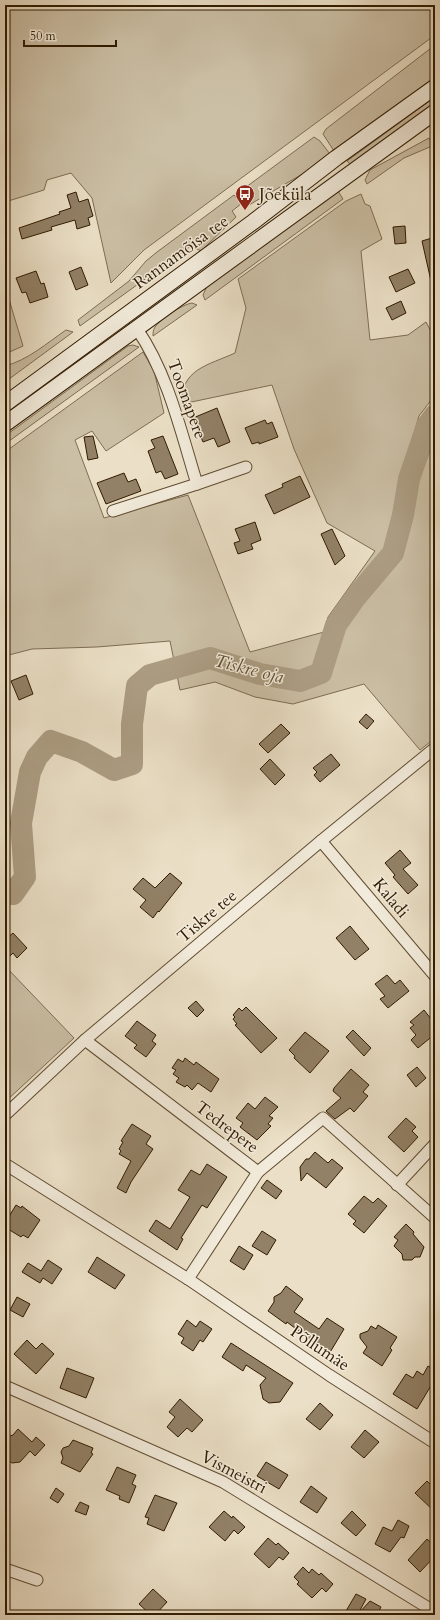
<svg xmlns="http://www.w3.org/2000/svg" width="440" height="1620" font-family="Cardo,serif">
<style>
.green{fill:#cbbfa5;stroke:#7e6d52}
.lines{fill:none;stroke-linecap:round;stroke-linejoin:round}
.river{stroke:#ac9d83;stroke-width:22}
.building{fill:#928167;stroke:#311b00}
.street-casing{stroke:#604c32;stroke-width:13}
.secondary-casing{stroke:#311b00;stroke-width:17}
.street{stroke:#f2ebdb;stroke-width:11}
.secondary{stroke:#f2ebdb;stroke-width:15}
.labels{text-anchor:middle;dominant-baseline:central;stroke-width:3;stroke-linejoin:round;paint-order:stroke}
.poi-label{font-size:17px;fill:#311b00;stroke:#f2ebdb;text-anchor:start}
.street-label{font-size:17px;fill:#311b00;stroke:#f2ebdb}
.water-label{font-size:18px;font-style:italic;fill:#624f34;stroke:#f2ebdb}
</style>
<rect width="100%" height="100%" fill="#ebe0c7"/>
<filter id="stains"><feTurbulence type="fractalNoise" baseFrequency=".005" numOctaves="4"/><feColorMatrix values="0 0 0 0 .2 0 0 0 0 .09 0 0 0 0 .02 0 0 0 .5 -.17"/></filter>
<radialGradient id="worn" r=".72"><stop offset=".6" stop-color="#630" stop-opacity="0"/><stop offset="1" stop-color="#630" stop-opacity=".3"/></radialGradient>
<g class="green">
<polygon points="5,5 435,5 435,35 144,250 111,283 92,198 71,173 47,180 44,190 5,202"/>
<polygon points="435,45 435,78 334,151 323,134 326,129"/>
<polygon points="435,97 435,104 351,165 347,161"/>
<polygon points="314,137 320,141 330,154 306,172 249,205 241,193 242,190"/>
<polygon points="429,138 432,143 432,146 404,158 367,184 365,180 370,170"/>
<polygon points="338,191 343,199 205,300 203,295 207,286"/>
<path d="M361,194L365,204L370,206L382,239L361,251L370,340L408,335L426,322L435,339V395L419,416L408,454L421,474L435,438V738L420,750L364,684L293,704L255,697L215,682L180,690L170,641L97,647L32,649L5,656V452L143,352L154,371L164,413L106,451L92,431L75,440L104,518L188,495L250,652L324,632L328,617L375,551L327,523L294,449L272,385L182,404C180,369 209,365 235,353L246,308L238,279L346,201Z"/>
<polygon points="234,195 241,204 232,211 236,217 201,251 191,246 80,326 78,320 129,281 146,261 157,252"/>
<polygon points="5,286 23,346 5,354"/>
<path d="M192,303L197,305L153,336C153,333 153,330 155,327C160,319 183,304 192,303Z"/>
<path d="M66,330L73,332L5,382V366C28,360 47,343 66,330Z"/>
<polygon points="133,345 139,347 5,444 5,436 128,346"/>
<polygon points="5,966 74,1038 5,1102"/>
</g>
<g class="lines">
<polyline class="river" points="5,892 13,894 25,877 21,823 30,772 37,757 51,741 82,752 114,770 132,764 132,724 137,686 150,675 210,658 260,674 300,681 321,673 336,625 355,598 393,553 403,515 409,479 427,426 435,415"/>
</g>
<g class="building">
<polygon points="76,192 79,202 88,199 93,216 88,218 90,225 77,229 75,220 51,227 52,230 22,239 19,228 60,214 59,212 71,208 67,195"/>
<polygon points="405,226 406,243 395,244 393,227"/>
<polygon points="432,238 435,247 435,280 431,281 422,241"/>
<polygon points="81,267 88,285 76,290 69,272"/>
<polygon points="408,269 415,283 396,292 389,277"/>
<polygon points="36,271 41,284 44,283 48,297 30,303 26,292 22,293 16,278"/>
<polygon points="401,301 406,313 392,320 386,308"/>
<polygon points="217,408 230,442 218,447 214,438 203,442 193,418"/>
<polygon points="265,420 267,424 272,422 278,437 259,444 259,442 252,444 245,428"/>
<polygon points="93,436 98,458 88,460 84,437"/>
<polygon points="163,436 178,474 165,479 161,471 156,473 148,451 155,448 151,440"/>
<polygon points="124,473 128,482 136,479 141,491 106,504 97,483"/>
<polygon points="300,476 310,497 274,514 265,495 283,487 282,484"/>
<polygon points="255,522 261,540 251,544 253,549 238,554 234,543 240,541 235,529"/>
<polygon points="332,529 345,556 335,565 321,534"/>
<polygon points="26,675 33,694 19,700 11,681"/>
<polygon points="366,714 374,721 367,729 359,722"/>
<polygon points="281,724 290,733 268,753 259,744"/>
<polygon points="331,754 340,765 320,782 314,775 317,772 313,768"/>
<polygon points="270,759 285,775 275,785 260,769"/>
<polygon points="400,850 411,863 403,869 418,885 408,894 393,877 395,875 385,863"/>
<polygon points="170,873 182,883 159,912 158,911 153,918 140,907 146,900 133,889 143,878 155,888"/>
<polygon points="350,926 369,949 355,960 336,938"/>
<polygon points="13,933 27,948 17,958 13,953 5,961 5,940"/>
<polygon points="387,975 395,984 400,980 409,991 388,1008 380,999 385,996 375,984"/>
<polygon points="196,1001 204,1010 197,1017 188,1008"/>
<polygon points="246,1007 277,1038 261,1053 235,1025 237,1024 233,1019 235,1017 233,1015 239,1008 242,1011"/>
<polygon points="424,1010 435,1024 435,1034 418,1048 411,1040 416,1035 410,1028 414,1025 410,1022"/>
<polygon points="137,1021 156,1035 152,1041 156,1044 146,1057 134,1048 137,1045 125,1036"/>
<polygon points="353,1030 371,1048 364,1056 346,1037"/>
<polygon points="305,1032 329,1051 310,1073 294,1058 295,1056 289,1050"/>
<polygon points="185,1058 194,1065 196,1062 219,1079 211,1092 198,1083 192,1090 187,1085 185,1087 176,1082 179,1078 173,1074 176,1070 172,1068 178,1059 183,1062"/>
<polygon points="417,1067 426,1078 416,1087 407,1075"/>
<polygon points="351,1069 369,1085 363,1092 368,1096 354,1112 350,1108 335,1119 326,1111 341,1098 333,1091 334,1088"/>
<polygon points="265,1097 278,1107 269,1116 273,1118 268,1124 271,1126 257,1140 240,1127 243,1123 236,1118 248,1103 255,1109"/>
<polygon points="406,1118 416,1127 412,1131 418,1137 404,1152 388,1137"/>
<polygon points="132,1124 151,1136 146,1144 153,1149 131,1182 126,1193 117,1188 131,1161 119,1154 121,1151 119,1149 123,1142 121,1141"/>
<polygon points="315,1152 328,1163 332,1159 343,1168 326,1188 307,1173 301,1181 300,1167 306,1159 309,1159"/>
<polygon points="207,1164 227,1177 207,1208 202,1205 181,1238 183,1239 177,1250 149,1231 156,1220 170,1229 190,1197 178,1190 191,1170 200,1175"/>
<polygon points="267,1180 282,1191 276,1199 261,1188"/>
<polygon points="364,1196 373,1203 378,1198 387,1206 364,1233 353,1224 356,1221 348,1214"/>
<polygon points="16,1205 21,1208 22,1206 40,1220 28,1238 23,1235 21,1237 8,1229 9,1226 5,1223"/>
<polygon points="406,1224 414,1232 413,1234 424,1247 420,1257 415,1257 412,1260 403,1260 402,1254 394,1246 398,1240 394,1237"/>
<polygon points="262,1231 276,1240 267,1255 252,1246"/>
<polygon points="239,1246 253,1255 244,1270 230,1261"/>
<polygon points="97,1257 125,1275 115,1289 88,1272"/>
<polygon points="48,1260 62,1269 52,1284 43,1278 40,1283 22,1272 28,1263 41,1271"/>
<polygon points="286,1286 303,1299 294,1312 319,1329 327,1318 344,1329 329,1354 287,1322 286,1324 268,1311 274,1302 274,1297 281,1293"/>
<polygon points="17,1297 30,1304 23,1317 10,1310"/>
<polygon points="187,1320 196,1327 200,1321 212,1329 203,1342 200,1340 193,1351 181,1343 184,1338 178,1334"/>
<polygon points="378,1325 397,1337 390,1348 392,1350 382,1366 363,1353 367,1347 360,1338 360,1334 368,1331 371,1326 376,1329"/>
<polygon points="27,1340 36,1349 42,1343 54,1354 36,1374 14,1354"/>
<polygon points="231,1343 293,1383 280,1402 269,1403 263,1399 260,1385 266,1378 246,1365 243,1371 222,1357"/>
<polygon points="428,1366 435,1370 435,1379 417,1409 393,1394 406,1374 413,1378 417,1371 423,1375"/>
<polygon points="67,1368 94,1378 86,1398 60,1388"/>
<polygon points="180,1399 203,1420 192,1432 187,1428 178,1437 167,1427 175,1417 169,1412"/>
<polygon points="320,1403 333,1415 320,1430 306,1419"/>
<polygon points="18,1429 32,1442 36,1437 45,1445 35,1456 30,1451 20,1462 12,1463 7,1460 5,1443 7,1437 13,1435"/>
<polygon points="365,1430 379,1442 364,1458 351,1447"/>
<polygon points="73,1440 93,1448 91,1453 93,1454 80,1472 61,1463 63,1458 61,1452 63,1448 69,1446"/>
<polygon points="266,1462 288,1475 279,1489 257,1476"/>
<polygon points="117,1467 136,1475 132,1484 136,1486 129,1503 119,1499 120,1496 106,1490"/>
<polygon points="427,1481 435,1489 435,1512 415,1493"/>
<polygon points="311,1486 327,1498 317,1513 300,1502"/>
<polygon points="56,1488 64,1494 58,1503 50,1498"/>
<polygon points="155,1495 177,1503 164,1531 147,1524 149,1518 145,1517"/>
<polygon points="80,1502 89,1506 86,1515 75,1511"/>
<polygon points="224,1511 232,1518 233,1516 245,1527 238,1534 234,1530 225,1541 209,1527"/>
<polygon points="352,1511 366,1525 356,1536 341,1523"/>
<polygon points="398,1520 409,1526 404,1538 401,1537 390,1552 375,1544 383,1527 392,1531"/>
<polygon points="268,1538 276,1545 278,1543 289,1553 283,1560 279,1557 269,1568 254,1554"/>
<polygon points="427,1539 435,1546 435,1556 420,1572 408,1560"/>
<polygon points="303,1567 309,1573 312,1569 319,1575 321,1573 333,1584 326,1592 322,1588 312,1598 297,1584 299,1582 294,1577"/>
<polygon points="153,1589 167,1602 155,1615 151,1615 139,1604"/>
<polygon points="356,1594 366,1599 358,1614 370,1601 381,1607 377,1615 353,1615 346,1611"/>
</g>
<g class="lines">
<defs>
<g id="street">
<path d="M137,329C168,374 181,432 197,484L246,467"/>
<polyline points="113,511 197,484"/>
<polyline points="321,841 435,976"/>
<polyline points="85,1040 258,1172 323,1118 435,1218"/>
<polyline points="5,1115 85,1040 321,841 435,748"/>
<polyline points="5,1164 188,1279 329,1375 435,1443"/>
<polyline points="397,1185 435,1144"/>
<polyline points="188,1279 258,1172"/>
<polyline points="5,1386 223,1482 435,1612"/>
<polyline points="5,1569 37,1580"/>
</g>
<g id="secondary">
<polyline points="5,404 253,222 336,158 435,87"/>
<polyline points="5,424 435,112"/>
</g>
</defs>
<use href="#street" class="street-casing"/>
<use href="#secondary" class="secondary-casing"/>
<use href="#street" class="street"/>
<use href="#secondary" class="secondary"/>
</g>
<defs>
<symbol id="bus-pin" viewBox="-11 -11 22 30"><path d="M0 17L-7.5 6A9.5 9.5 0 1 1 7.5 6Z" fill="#8f2418" stroke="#f2ebdb"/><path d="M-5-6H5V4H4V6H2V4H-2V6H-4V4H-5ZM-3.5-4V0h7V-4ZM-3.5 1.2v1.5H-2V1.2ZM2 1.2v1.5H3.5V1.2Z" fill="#fff"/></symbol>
</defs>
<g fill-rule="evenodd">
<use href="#bus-pin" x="234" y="183" width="22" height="30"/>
</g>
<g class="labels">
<g class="poi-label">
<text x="259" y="194">Jõeküla</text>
</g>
<g class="street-label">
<text transform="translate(181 252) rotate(-36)">Rannamõisa tee</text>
<text transform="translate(187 399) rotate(70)">Toomapere</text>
<text transform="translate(391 898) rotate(50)">Kaladi</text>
<text transform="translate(207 916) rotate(-40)">Tiskre tee</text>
<text transform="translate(227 1127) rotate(37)">Tedrepere</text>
<text transform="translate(320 1348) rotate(34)">Põllumäe</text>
<text transform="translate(234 1472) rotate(28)">Vismeistri</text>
</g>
<g class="water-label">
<text transform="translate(249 669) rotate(14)">Tiskre oja</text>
</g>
</g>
<rect width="440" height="1620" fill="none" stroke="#ebe0c7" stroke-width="20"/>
<rect x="6" y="6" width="428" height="1608" fill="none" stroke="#311b00" stroke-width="2"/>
<rect x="10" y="10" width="420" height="1600" fill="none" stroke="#311b00"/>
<path d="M24 40v6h92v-6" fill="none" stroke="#311b00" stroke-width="2"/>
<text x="30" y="40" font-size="12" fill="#311b00" stroke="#f2ebdb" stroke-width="3" paint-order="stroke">50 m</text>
<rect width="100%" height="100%" filter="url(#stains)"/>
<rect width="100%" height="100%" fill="url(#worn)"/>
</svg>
